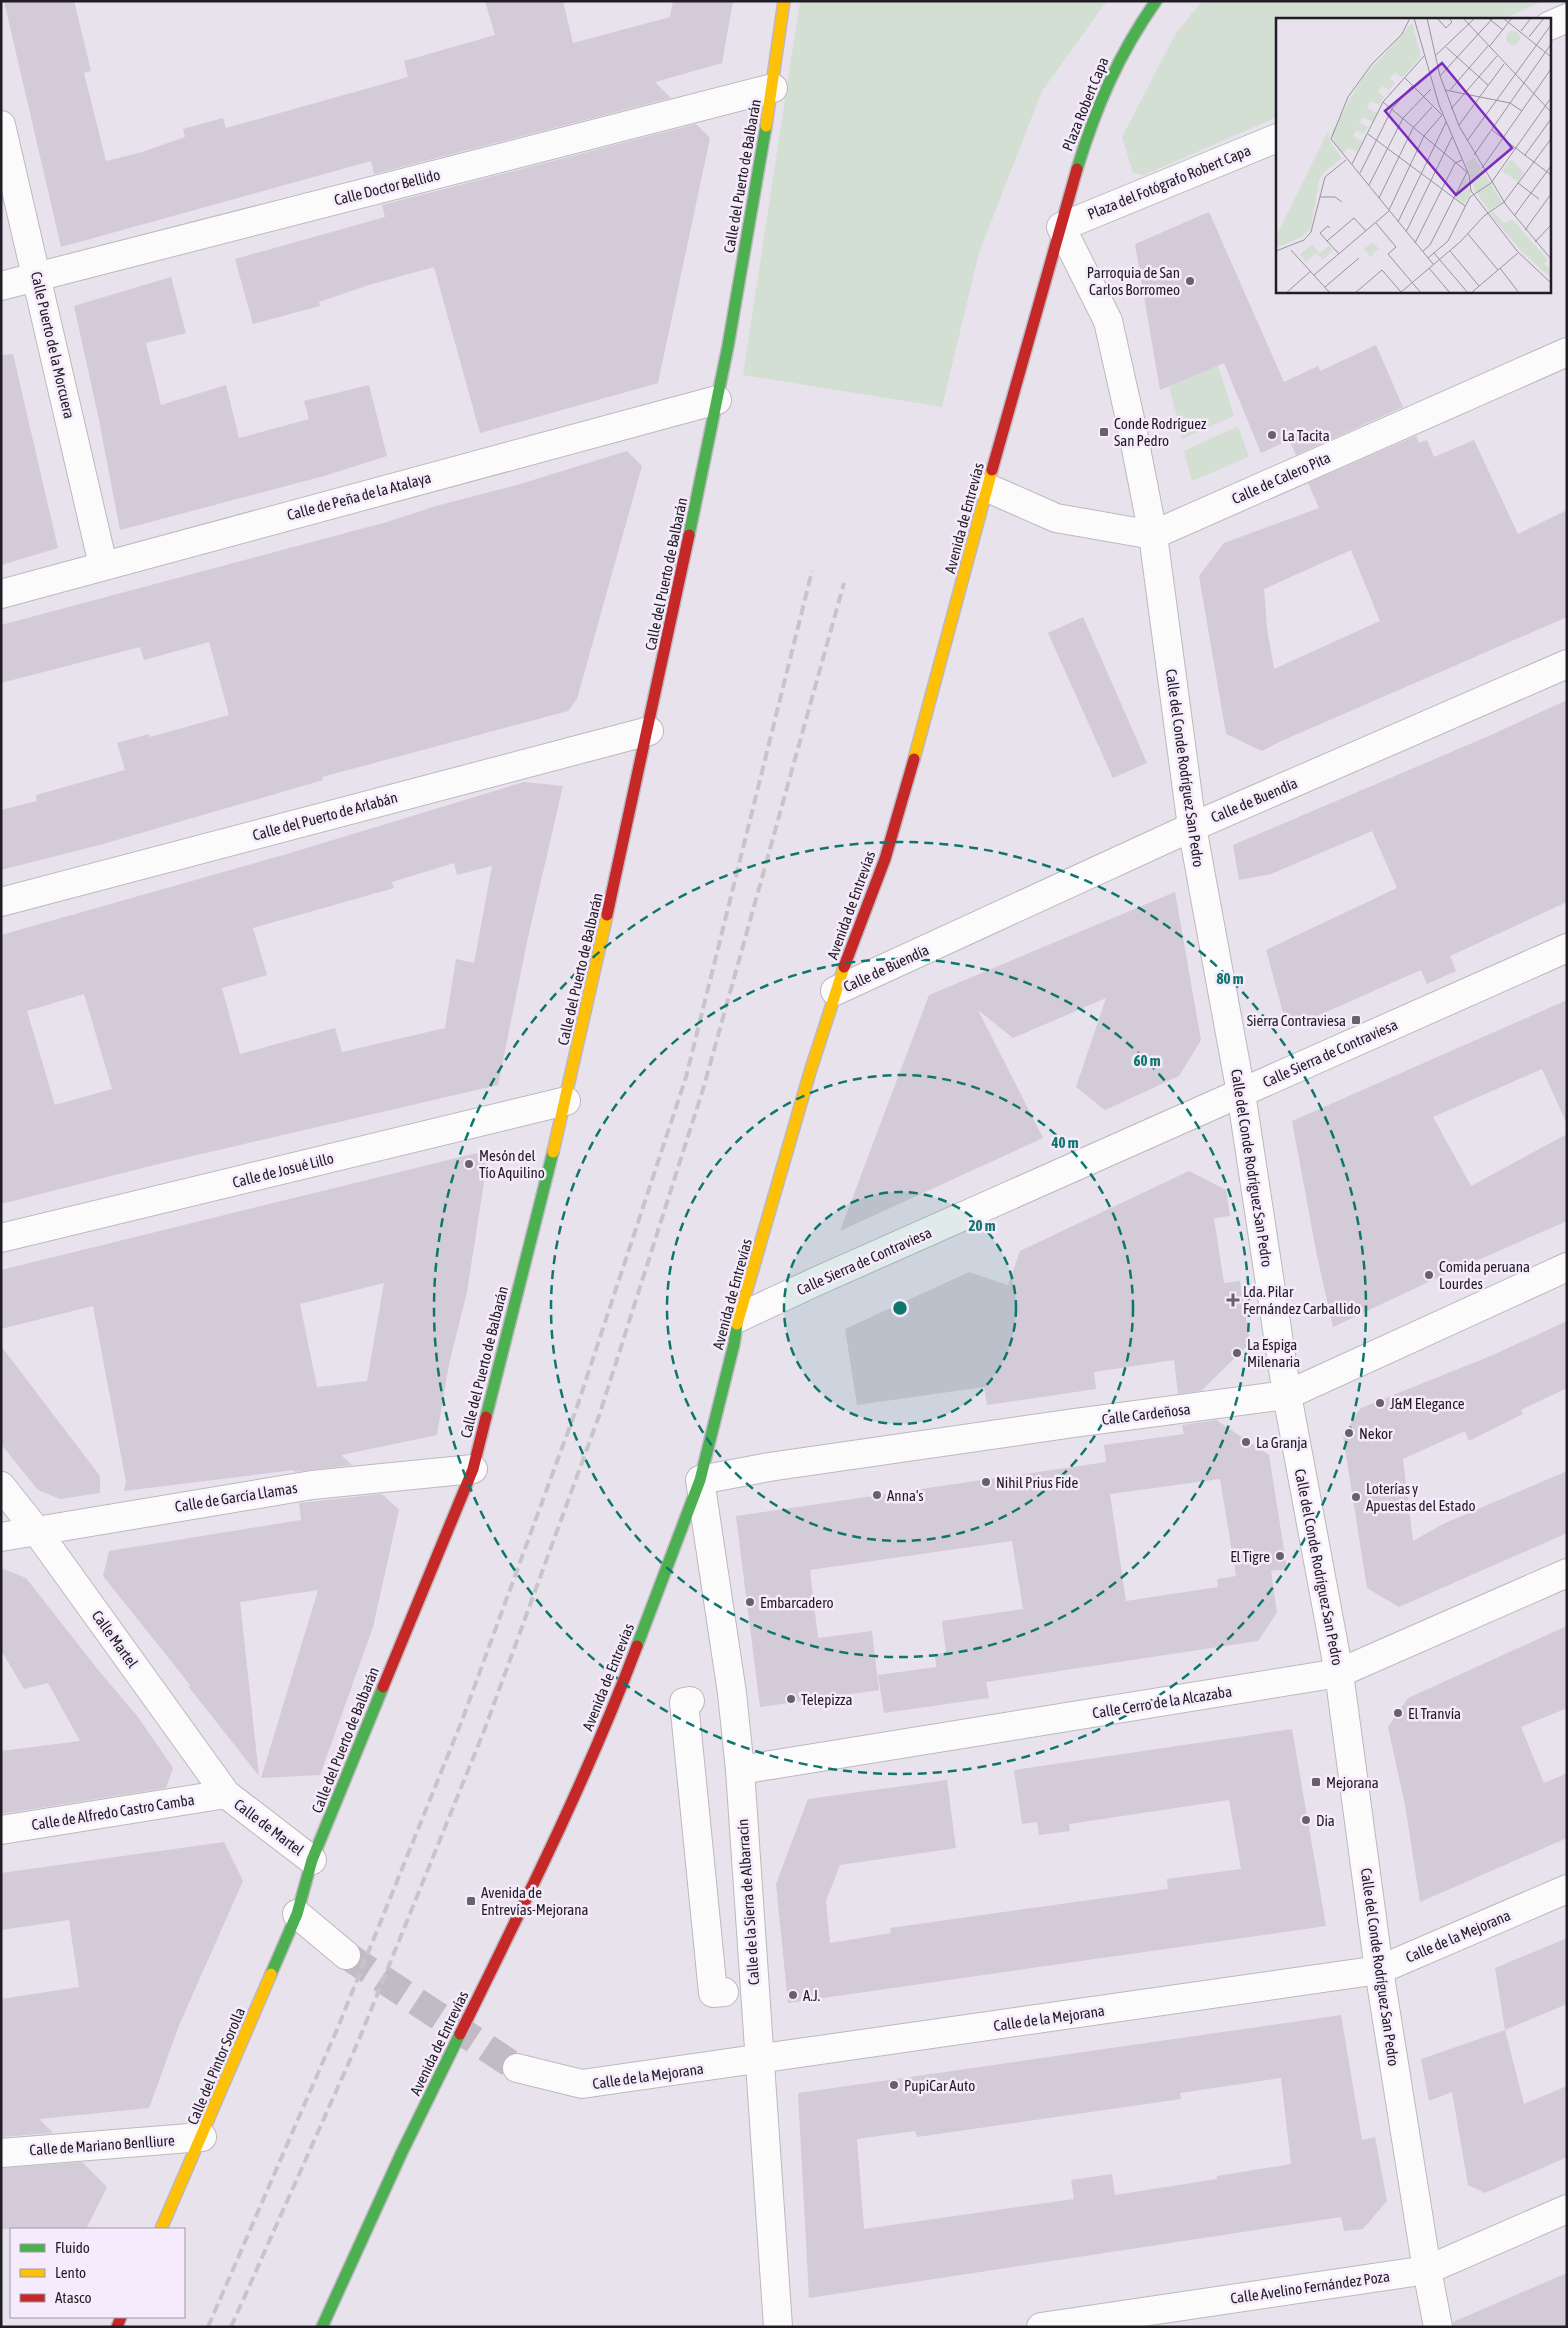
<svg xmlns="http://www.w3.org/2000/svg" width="1568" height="2328" font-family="'Asap Condensed',sans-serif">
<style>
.green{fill:#d4dfd3}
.building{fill:#d3cbd8;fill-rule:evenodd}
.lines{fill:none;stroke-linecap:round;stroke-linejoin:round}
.street-tunnel{stroke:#c0bbc5;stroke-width:28;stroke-dasharray:28 14;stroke-linecap:butt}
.street-casing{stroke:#bdb8c0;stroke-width:30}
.fast-casing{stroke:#bdb8c0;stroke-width:14}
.slow-casing{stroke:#bdb8c0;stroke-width:14}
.jam-casing{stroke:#bdb8c0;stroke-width:14}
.street{stroke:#fcfbfc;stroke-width:28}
.fast{stroke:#4caf50;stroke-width:11}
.slow{stroke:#ffc107;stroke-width:11}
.jam{stroke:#c62828;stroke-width:11}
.rail{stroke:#c7c5c8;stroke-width:4;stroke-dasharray:10 5;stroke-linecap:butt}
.ring{fill:none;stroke:#0f766e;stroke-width:2.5;stroke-dasharray:9 6}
.poi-dot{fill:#67626a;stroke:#f5ebfc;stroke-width:2}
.labels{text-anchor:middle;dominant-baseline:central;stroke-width:5;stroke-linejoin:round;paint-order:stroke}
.street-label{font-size:15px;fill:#211d24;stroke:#f5ebfc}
.poi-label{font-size:15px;fill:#211d24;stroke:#f5ebfc;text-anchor:start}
.inset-road{fill:none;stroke:#98939d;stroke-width:1}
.view{fill:#7b2cbf;fill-opacity:0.15;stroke:#7b2cbf;stroke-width:2.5}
.inset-edge{fill:none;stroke:#211d24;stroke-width:2.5}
.centre{fill:#0f766e;stroke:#f5ebfc;stroke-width:2.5}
.ring-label{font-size:15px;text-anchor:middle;font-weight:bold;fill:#0f766e;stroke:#f5ebfc;stroke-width:5;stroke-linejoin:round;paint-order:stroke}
</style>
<rect width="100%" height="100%" fill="#e8e2ed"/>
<g class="green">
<polygon points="800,1 1107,1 1042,91 979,253 942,407 743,375"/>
<polygon points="1202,1 1543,1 1503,19 1277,19 1277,117 1144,175 1133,173 1122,137 1176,33"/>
<polygon points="1218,365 1234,416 1182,439 1169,386"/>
<polygon points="1238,426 1249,457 1192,481 1184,451"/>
</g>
<g class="building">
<polygon points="4,1 74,1 91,71 84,73 106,161 142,152 185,137 183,129 223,118 226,128 408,77 404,61 495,35 485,1 563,1 573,43 670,17 673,1 733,1 722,63 655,82 671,98 374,174 371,161 61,247"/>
<polygon points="696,124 710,138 658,383 480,433 434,267 369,285 319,302 320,306 253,324 235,259 385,217 382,205"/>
<polygon points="1209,212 1284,382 1318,366 1320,371 1376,345 1403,407 1296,455 1289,440 1261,453 1224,363 1160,390 1135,244"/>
<polygon points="171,277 186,333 146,343 161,405 226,385 239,438 309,419 304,401 369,385 387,456 324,476 120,530 98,415 74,306"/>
<polygon points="13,354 58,548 1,565 1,355"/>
<path d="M1416,436L1419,443L1427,440L1434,457L1474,440L1518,534L1567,510V617L1279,742L1262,751L1226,734L1199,576L1224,543L1319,508L1308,483ZM1351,550L1380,621L1274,669L1267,628L1264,589Z"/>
<polygon points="627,451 642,466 577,699 568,711 322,777 323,780 258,799 103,844 1,870 1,810 37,801 36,795 125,770 117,743 149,734 150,737 229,715 209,642 144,660 140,647 1,683 1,625 387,522 436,506 517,485"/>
<polygon points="1083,617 1147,763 1113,778 1048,633"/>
<polygon points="1567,700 1567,902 1450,956 1456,971 1427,984 1421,970 1299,1024 1284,1016 1266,950 1397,888 1372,831 1271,874 1239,880 1233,845 1491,735"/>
<path d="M524,782L563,786L528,937L498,1085L154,1165L1,1204V935L287,854ZM454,863L457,875L492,866L474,963L456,959L445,1028L342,1052L335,1028L240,1054L222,988L267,975L253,928L394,888L392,882ZM84,994L112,1089L55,1105L27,1011Z"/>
<polygon points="1175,892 1201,1040 1179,1076 1105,1110 1076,1087 1106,998 1013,1038 978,1010 1043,1138 840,1231 929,995"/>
<polygon points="1567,1000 1567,1124 1542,1069 1433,1117 1471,1186 1567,1134 1567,1221 1439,1277 1333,1327 1317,1256 1292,1121"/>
<path d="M489,1150L467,1292L449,1364L437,1435L341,1455L352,1465L294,1472V1470L124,1491L126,1482L93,1306L1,1329V1270ZM384,1283L367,1381L317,1387L300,1304Z"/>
<polygon points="1189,1171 1226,1190 1230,1216 1214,1218 1224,1283 1240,1281 1250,1343 1201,1391 1178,1394 1174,1360 1094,1372 1096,1389 987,1405 984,1387 857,1405 845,1329 969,1272 1008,1285 1020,1251"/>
<polygon points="1567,1321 1567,1388 1521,1410 1523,1414 1469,1441 1465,1431 1403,1459 1413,1541 1443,1524 1567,1471 1567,1533 1399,1607 1367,1588 1343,1436 1358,1412 1361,1408 1493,1355"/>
<polygon points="1,1346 100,1476 100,1493 60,1499 38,1490 1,1444"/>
<path d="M1216,1420L1269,1455L1287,1569L1271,1571L1277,1613L1258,1641L986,1682L989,1698L884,1713L878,1675L936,1667L935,1654L946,1653L942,1621L1023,1609L1012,1541L810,1570L818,1638L872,1631L879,1690L760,1707L736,1516L1106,1462L1104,1445L1184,1434L1182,1425ZM1220,1479L1236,1576L1217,1579L1218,1587L1126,1601L1110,1494Z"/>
<polygon points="382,1494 399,1510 373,1627 320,1775 261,1778 318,1590 240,1602 259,1776 188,1686 191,1686 103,1576 109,1551 301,1520 299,1503"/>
<polygon points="1,1568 26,1578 99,1671 138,1717 173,1768 166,1788 1,1814 1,1751 80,1741 48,1683 24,1689 1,1650"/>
<polygon points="1567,1626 1567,1708 1521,1727 1544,1783 1567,1773 1567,1838 1420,1902 1405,1805 1388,1727 1408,1698"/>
<polygon points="1292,1729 1326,1926 788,2003 776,1884 808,1799 947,1780 956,1848 840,1865 826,1901 830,1943 891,1933 890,1928 1168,1889 1167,1879 1241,1869 1229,1800 1069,1824 1070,1831 1039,1835 1037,1822 1022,1824 1014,1770"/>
<polygon points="224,1842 243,1881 180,2023 149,2108 39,2119 53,2133 1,2137 1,1999 79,1987 69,1920 1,1930 1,1873"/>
<polygon points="1567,1938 1567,2004 1505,2030 1495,1968"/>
<path d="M1341,2015L1362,2140L1375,2137L1387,2201L1363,2229L1344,2231L1341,2217L809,2298L798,2093ZM1281,2078L1291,2164L1217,2176V2179L1115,2195L1112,2174L1071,2180L1074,2199L864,2229L857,2139L915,2131L917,2137L1181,2099L1180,2093Z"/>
<polygon points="1505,2030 1524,2104 1567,2086 1567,2157 1485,2193 1468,2185 1452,2092 1429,2101 1421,2059"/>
<polygon points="82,2162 107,2187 86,2229 1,2229 1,2168"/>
<polygon points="1567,2273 1567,2327 1453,2327 1453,2322"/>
</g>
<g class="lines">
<polyline class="street-tunnel" points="346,1955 517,2068"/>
<defs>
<g id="street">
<polyline points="1549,26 1567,18"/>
<polyline points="1,125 103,565"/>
<polyline points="1277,138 1061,227 1108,321 1132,428 1153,535 1192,827 1241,1093 1287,1395 1339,1673 1379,1970 1427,2270 1438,2327"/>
<polyline points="1,286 773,88"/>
<polyline points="988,488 1056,518 1153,535 1567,352"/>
<polyline points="1,594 717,400"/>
<polyline points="1,902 649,731"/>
<polyline points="835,991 1192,827 1567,664"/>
<polyline points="1,1238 566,1101"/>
<polyline points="738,1318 815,1282 1567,948"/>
<polyline points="1,1486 36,1530 226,1794 312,1860"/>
<polyline points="1,1537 312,1485 473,1469"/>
<polyline points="690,1701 684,1702 713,1993 724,1992"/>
<polyline points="740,1770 1339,1673 1567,1573"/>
<polyline points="1,1830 226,1794"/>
<polyline points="297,1914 346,1955"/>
<polyline points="517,2068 582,2084 1379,1970 1567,1889"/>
<polyline points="1,2153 202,2137"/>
<polyline points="778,2327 740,1770 732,1693 700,1480 769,1467 1074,1423 1287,1395 1567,1267"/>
<polyline points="1041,2327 1427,2270 1567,2209"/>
</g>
<g id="fast">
<path d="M1077,169C1096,107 1118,55 1156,1"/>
<polyline points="689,535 728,346 766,126"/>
<polyline points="486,1417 553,1152"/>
<polyline points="637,1646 700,1480 734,1344 737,1324"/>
<polyline points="271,1974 297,1914 312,1860 383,1687"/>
<polyline points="322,2327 402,2152 460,2034"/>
</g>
<g id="slow">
<polyline points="766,126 784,1"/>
<polyline points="914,759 992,470"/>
<polyline points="553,1152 607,915"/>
<polyline points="737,1324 810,1072 844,967"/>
<polyline points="161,2229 271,1974"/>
</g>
<g id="jam">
<polyline points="992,470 1077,169"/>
<polyline points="607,915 689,535"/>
<polyline points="844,967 885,859 914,759"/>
<polyline points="383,1687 473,1469 486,1417"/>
<path d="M460,2034C523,1906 587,1779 637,1646"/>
<polyline points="117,2327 121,2317"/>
</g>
</defs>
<use href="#street" class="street-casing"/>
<use href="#fast" class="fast-casing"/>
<use href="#slow" class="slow-casing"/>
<use href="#jam" class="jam-casing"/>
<use href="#street" class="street"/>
<use href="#fast" class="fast"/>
<use href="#slow" class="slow"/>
<use href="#jam" class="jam"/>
<g class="rail">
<polyline points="208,2327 338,2027 461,1723 577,1407 686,1077 812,571"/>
<polyline points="231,2327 358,2042 484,1731 599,1416 704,1086 844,583"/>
</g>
</g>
<circle cx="900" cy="1308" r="116" fill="#0f766e" fill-opacity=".12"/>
<g class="ring">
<circle cx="900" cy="1308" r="116"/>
<circle cx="900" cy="1308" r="233"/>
<circle cx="900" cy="1308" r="349"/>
<circle cx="900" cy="1308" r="466"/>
</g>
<g class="poi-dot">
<circle cx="1190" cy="281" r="5"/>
<rect x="1099" y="427" width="10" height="10" rx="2.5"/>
<circle cx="1272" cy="435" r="5"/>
<rect x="1351" y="1015" width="10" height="10" rx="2.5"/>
<circle cx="469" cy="1164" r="5"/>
<circle cx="1429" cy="1275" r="5"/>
<path d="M1230.5 1292.5h5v5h5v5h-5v5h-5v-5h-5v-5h5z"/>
<circle cx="1237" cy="1353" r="5"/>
<circle cx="1380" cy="1403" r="5"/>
<circle cx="1349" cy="1433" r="5"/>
<circle cx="1246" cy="1442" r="5"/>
<circle cx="986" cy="1482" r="5"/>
<circle cx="877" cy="1495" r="5"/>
<circle cx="1356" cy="1497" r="5"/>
<circle cx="1280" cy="1556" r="5"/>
<circle cx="750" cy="1602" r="5"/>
<circle cx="791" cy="1699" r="5"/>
<circle cx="1398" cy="1713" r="5"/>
<rect x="1311" y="1777" width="10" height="10" rx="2.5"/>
<circle cx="1306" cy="1820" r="5"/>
<rect x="466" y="1896" width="10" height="10" rx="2.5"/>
<circle cx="793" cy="1995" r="5"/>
<circle cx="894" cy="2085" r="5"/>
</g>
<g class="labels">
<g class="street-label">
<text transform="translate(1085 104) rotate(-68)">Plaza Robert Capa</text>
<text transform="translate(742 176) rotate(-80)">Calle del Puerto de Balbarán</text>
<text transform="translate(1169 182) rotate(-22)">Plaza del Fotógrafo Robert Capa</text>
<text transform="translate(387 187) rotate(-14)">Calle Doctor Bellido</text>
<text transform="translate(53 345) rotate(77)">Calle Puerto de la Morcuera</text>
<text transform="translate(1281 478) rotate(-24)">Calle de Calero Pita</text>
<text transform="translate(359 496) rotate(-15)">Calle de Peña de la Atalaya</text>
<text transform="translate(964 518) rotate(-75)">Avenida de Entrevías</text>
<text transform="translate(666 574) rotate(-78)">Calle del Puerto de Balbarán</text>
<text transform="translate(1185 768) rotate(82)">Calle del Conde Rodríguez San Pedro</text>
<text transform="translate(1254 800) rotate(-23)">Calle de Buendía</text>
<text transform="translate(325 816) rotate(-15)">Calle del Puerto de Arlabán</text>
<text transform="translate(851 905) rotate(-70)">Avenida de Entrevías</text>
<text transform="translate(886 968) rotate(-25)">Calle de Buendía</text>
<text transform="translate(580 969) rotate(-77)">Calle del Puerto de Balbarán</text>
<text transform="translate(1330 1053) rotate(-24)">Calle Sierra de Contraviesa</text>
<text transform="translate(1252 1168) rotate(81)">Calle del Conde Rodríguez San Pedro</text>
<text transform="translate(283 1170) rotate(-14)">Calle de Josué Lillo</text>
<text transform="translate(864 1261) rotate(-24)">Calle Sierra de Contraviesa</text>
<text transform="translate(732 1294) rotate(-75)">Avenida de Entrevías</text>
<text transform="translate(484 1362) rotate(-76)">Calle del Puerto de Balbarán</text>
<text transform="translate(1146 1414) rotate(-7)">Calle Cardeñosa</text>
<text transform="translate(236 1497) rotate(-9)">Calle de García Llamas</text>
<text transform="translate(1319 1567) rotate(79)">Calle del Conde Rodríguez San Pedro</text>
<text transform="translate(115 1639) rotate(54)">Calle Martel</text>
<text transform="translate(608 1677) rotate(-68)">Avenida de Entrevías</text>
<text transform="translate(1162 1702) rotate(-9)">Calle Cerro de la Alcazaba</text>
<text transform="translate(345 1740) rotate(-68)">Calle del Puerto de Balbarán</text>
<text transform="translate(113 1812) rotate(-9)">Calle de Alfredo Castro Camba</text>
<text transform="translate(269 1827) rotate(37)">Calle de Martel</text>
<text transform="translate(748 1902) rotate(-94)">Calle de la Sierra de Albarracín</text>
<text transform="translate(1458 1936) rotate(-23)">Calle de la Mejorana</text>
<text transform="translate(1380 1967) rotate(82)">Calle del Conde Rodríguez San Pedro</text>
<text transform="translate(1049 2018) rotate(-8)">Calle de la Mejorana</text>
<text transform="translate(439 2043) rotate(-64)">Avenida de Entrevías</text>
<text transform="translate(216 2066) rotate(-67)">Calle del Pintor Sorolla</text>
<text transform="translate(648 2076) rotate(-8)">Calle de la Mejorana</text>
<text transform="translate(102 2145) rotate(-4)">Calle de Mariano Benlliure</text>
<text transform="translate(1310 2287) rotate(-8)">Calle Avelino Fernández Poza</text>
</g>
<g class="poi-label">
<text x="1180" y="272" text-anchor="end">Parroquia de San<tspan x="1180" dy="17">Carlos Borromeo</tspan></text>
<text x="1114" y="423">Conde Rodríguez<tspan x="1114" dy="17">San Pedro</tspan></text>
<text x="1282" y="435">La Tacita</text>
<text x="1346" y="1020" text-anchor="end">Sierra Contraviesa</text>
<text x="479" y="1155">Mesón del<tspan x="479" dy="17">Tío Aquilino</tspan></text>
<text x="1439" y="1266">Comida peruana<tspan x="1439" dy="17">Lourdes</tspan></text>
<text x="1243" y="1291">Lda. Pilar<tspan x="1243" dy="17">Fernández Carballido</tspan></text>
<text x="1247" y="1344">La Espiga<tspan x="1247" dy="17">Milenaria</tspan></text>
<text x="1390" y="1403">J&amp;M Elegance</text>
<text x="1359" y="1433">Nekor</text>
<text x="1256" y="1442">La Granja</text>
<text x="996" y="1482">Nihil Prius Fide</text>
<text x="1366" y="1488">Loterías y<tspan x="1366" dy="17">Apuestas del Estado</tspan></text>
<text x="887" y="1495">Anna's</text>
<text x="1270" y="1556" text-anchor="end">El Tigre</text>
<text x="760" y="1602">Embarcadero</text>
<text x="801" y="1699">Telepizza</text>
<text x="1408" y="1713">El Tranvía</text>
<text x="1326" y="1782">Mejorana</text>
<text x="1316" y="1820">Dia</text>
<text x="481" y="1892">Avenida de<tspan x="481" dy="17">Entrevías-Mejorana</tspan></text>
<text x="803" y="1995">A.J.</text>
<text x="904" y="2085">PupiCar Auto</text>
</g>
</g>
<g transform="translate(1276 18)">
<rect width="275" height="275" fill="#e8e2ed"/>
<path d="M136,5L145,38L126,60L119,54L114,60L119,65L113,72L107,68L102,73L108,79L103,87L95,83L91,90L102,95L97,104L87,99L81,109L84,105L92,109L88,116L80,112L77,118L86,123L81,134L72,130L67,135L59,126L55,116L74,81L86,61ZM230 20a7 7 0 1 1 14 0a7 7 0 1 1-14 0ZM52,113L55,125L66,140L48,154L43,162L35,210L27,218L0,230V218ZM198,139L226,184L213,193L198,171L190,144ZM235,141L248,155L242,164L226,153ZM190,158L195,176L188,186L179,179ZM217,193L228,205L236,201L272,242L268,246L275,251V260L246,234L214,196ZM97,224L104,232L99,233L95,240L88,231ZM36,226L44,235L53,228L57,232L47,242L40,235L30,244L24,236Z" fill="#d4dfd3"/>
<path class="inset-road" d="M134,0L126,16L96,46L72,79L55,121L157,246M138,0L163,87L193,157L195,173L241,233L275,265M151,0L164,58L183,108L230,187L275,241M161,0L170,10L176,4L173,0M187,0L275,94M212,0L227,12M227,0L275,39M245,13L255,0M253,19L268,0M170,29L212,67M213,29L236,0M159,38L199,0M164,58L217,0M169,72L234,85L246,93M174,72L212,28M107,84L191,154L154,227L147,233M175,91L221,38M183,107L228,46M216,112L275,157M92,116L189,188M191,123L275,7M198,137L275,26M249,137L275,101M76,146L107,84L148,38M206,150L275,51M84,155L116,91L136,68M242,165L263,181M93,167L127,100L155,71M44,179H59L66,184M103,180L137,110L156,89M113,192L148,118L166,97L129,60M238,198L275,148M122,204L170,104M100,205L120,229L112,236L145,275M249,212L275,176M130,214L176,119M192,216L222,252M51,223L44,215L52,208L54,210M259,224L275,207M139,225L179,145L186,142M15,232L54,275M0,233L28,222L35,214L49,159L70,142M174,233L203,268M158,235L192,275M63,236L51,223L78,200L90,213M152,240L172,223L194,179L215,165L275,80M153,250L174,275M224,250L243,275M38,257L113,193M49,269L83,240M10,275L35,253M79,275L106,252L125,274M124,275L184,224L208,198L228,184L275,121M195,275L242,235"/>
<path class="view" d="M166,45L236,130L180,177L109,93Z"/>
<rect width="275" height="275" class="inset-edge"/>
</g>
<circle cx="900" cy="1308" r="8" class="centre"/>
<g class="ring-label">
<text x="1230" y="984">80 m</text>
<text x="1147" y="1066">60 m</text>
<text x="1065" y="1148">40 m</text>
<text x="982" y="1231">20 m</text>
</g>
<rect width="1568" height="2328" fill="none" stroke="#211d24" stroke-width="5"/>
<rect x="10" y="2228" width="175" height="90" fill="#f5ebfc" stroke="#a099a6"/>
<rect x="20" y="2244" width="25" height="8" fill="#4caf50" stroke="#a099a6"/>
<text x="55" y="2253" font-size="15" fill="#211d24">Fluido</text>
<rect x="20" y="2269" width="25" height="8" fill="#ffc107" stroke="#a099a6"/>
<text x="55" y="2278" font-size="15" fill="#211d24">Lento</text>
<rect x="20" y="2294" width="25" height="8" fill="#c62828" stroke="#a099a6"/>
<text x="55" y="2303" font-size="15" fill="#211d24">Atasco</text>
</svg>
